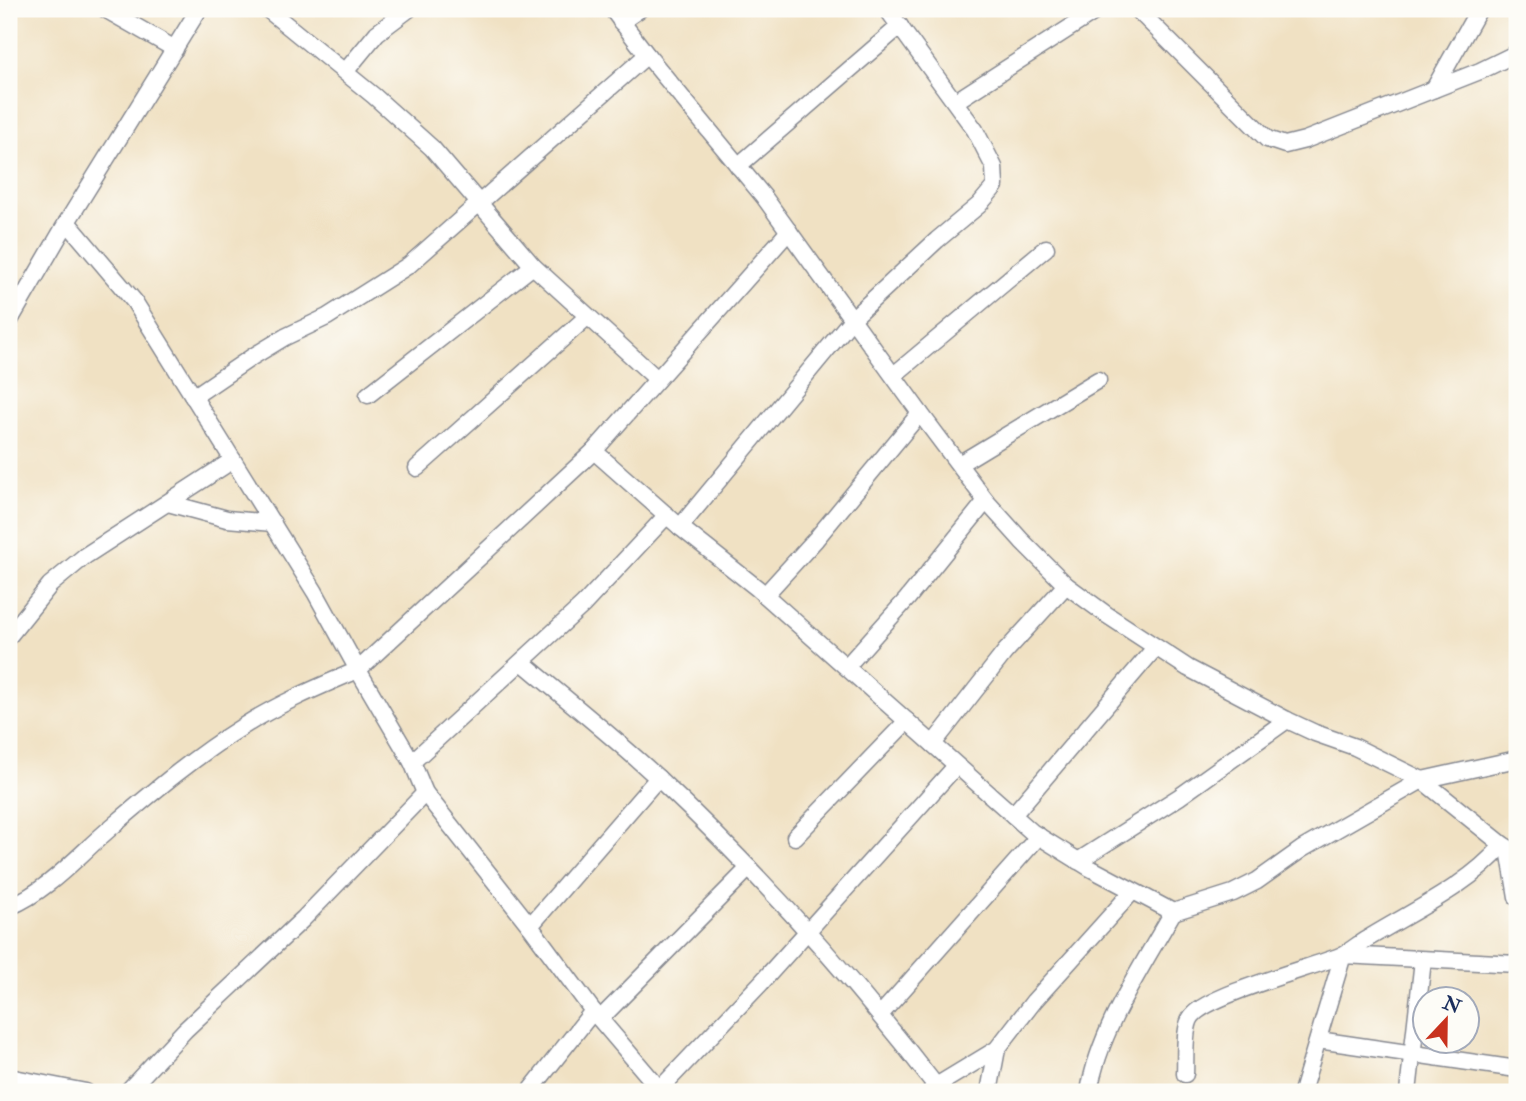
<svg xmlns="http://www.w3.org/2000/svg" width="1526" height="1101" font-family="'IM FELL Double Pica',serif">
<style>
.lines{fill:none;stroke-linecap:round;stroke-linejoin:round}
.minor-casing{stroke:#868890;stroke-width:19}
.minor{stroke:#fff;stroke-width:16}
</style>
<rect width="100%" height="100%" fill="#fdfcf7"/>
<filter id="ink" filterUnits="userSpaceOnUse"><feTurbulence type="fractalNoise" baseFrequency=".0143" numOctaves="2"/><feDisplacementMap in="SourceGraphic" scale="14" xChannelSelector="R" yChannelSelector="G"/><feConvolveMatrix kernelMatrix="1 2 1 2 8 2 1 2 1" color-interpolation-filters="sRGB"/></filter>
<filter id="wash" filterUnits="userSpaceOnUse"><feTurbulence type="fractalNoise" baseFrequency=".00686" numOctaves="4" result="noise"/><feDisplacementMap in="SourceGraphic" scale="28" xChannelSelector="R" yChannelSelector="G"/><feGaussianBlur stdDeviation="1.57" result="paint"/><feColorMatrix in="noise" values="0 0 0 0 0 0 0 0 0 0 0 0 0 0 0 0 0 1.4 0 .05"/><feComposite in="paint" operator="in"/></filter>
<g filter="url(#wash)">
<rect width="100%" height="100%" fill="#f0e1c3"/>
</g>
<g filter="url(#ink)">
<g class="lines">
<defs>
<g id="minor">
<polyline points="105,9 175,49"/>
<polyline points="267,9 374,96 432,148 533,266 657,379"/>
<polyline points="612,9 647,55 764,197 920,413 986,501 1022,541 1066,585 1107,615 1188,668 1287,720 1315,733 1355,747 1422,780 1503,845 1517,853"/>
<polyline points="1137,9 1267,139 1285,145 1305,140 1480,71 1517,53"/>
<polyline points="621,22 640,9"/>
<polyline points="345,72 377,33 409,9"/>
<polyline points="1434,89 1479,9"/>
<polyline points="956,101 1099,9"/>
<polyline points="738,166 900,26"/>
<polyline points="67,222 134,301 315,592 358,670 412,762 425,793 530,926 593,1011 662,1092"/>
<polyline points="9,322 67,222 199,9"/>
<polyline points="894,375 1046,248"/>
<polyline points="368,395 533,266"/>
<polyline points="193,397 252,357 285,337 327,317 409,265 647,55"/>
<polyline points="594,451 680,527 757,588 1032,832 1090,868 1173,912 1233,893 1257,881 1302,849 1422,780 1517,759"/>
<polyline points="959,464 1098,380"/>
<polyline points="417,468 587,317"/>
<polyline points="168,503 227,519 273,523"/>
<polyline points="680,527 853,318 937,240 979,205 995,186 994,167 975,130 887,9"/>
<polyline points="765,595 816,539 920,413"/>
<polyline points="9,636 50,585 85,556 233,460"/>
<path d="M522,662C568,701 615,738 659,779C760,874 852,977 936,1086"/>
<polyline points="847,666 907,599 986,501"/>
<polyline points="933,744 1005,652 1066,585"/>
<polyline points="412,762 583,605 667,515"/>
<polyline points="1013,815 1155,648"/>
<polyline points="795,837 907,721"/>
<polyline points="1509,849 1517,897"/>
<polyline points="1078,861 1179,797 1287,720"/>
<path d="M9,907C51,889 80,853 114,825C154,791 197,755 242,727C278,704 318,687 358,670L594,451L789,231"/>
<polyline points="530,926 658,778"/>
<polyline points="881,1014 1039,836"/>
<polyline points="600,1019 749,868"/>
<polyline points="1318,1040 1517,1069"/>
<path d="M1185,1074C1186,1059 1183,1027 1192,1016C1208,995 1310,968 1340,956C1350,952 1358,944 1367,939C1414,910 1467,887 1503,845"/>
<polyline points="9,1077 86,1092"/>
<polyline points="127,1092 185,1030 303,919 425,793"/>
<polyline points="529,1092 593,1011"/>
<polyline points="657,1092 761,983 956,766"/>
<polyline points="930,1092 936,1086 997,1049 1034,1001 1132,892"/>
<polyline points="989,1092 997,1049"/>
<path d="M1089,1092C1099,1030 1142,967 1173,912"/>
<polyline points="1302,1092 1343,955 1517,964"/>
<polyline points="1408,1092 1423,960"/>
</g>
</defs>
<use href="#minor" class="minor-casing"/>
<use href="#minor" class="minor"/>
</g>
</g>
<rect width="1526" height="1101" fill="none" stroke="#fdfcf7" stroke-width="35"/>
<g transform="translate(1446 1020) rotate(22)"><circle r="33" fill="#fdfcf7" stroke="#a3aaba" stroke-width="2"/>
<path d="M0-5L12 26L0 18L-12 26Z" fill="#c8321e"/>
<text y="-10" font-size="19" font-weight="bold" text-anchor="middle" fill="#1b2f5e">N</text>
</g>
</svg>
